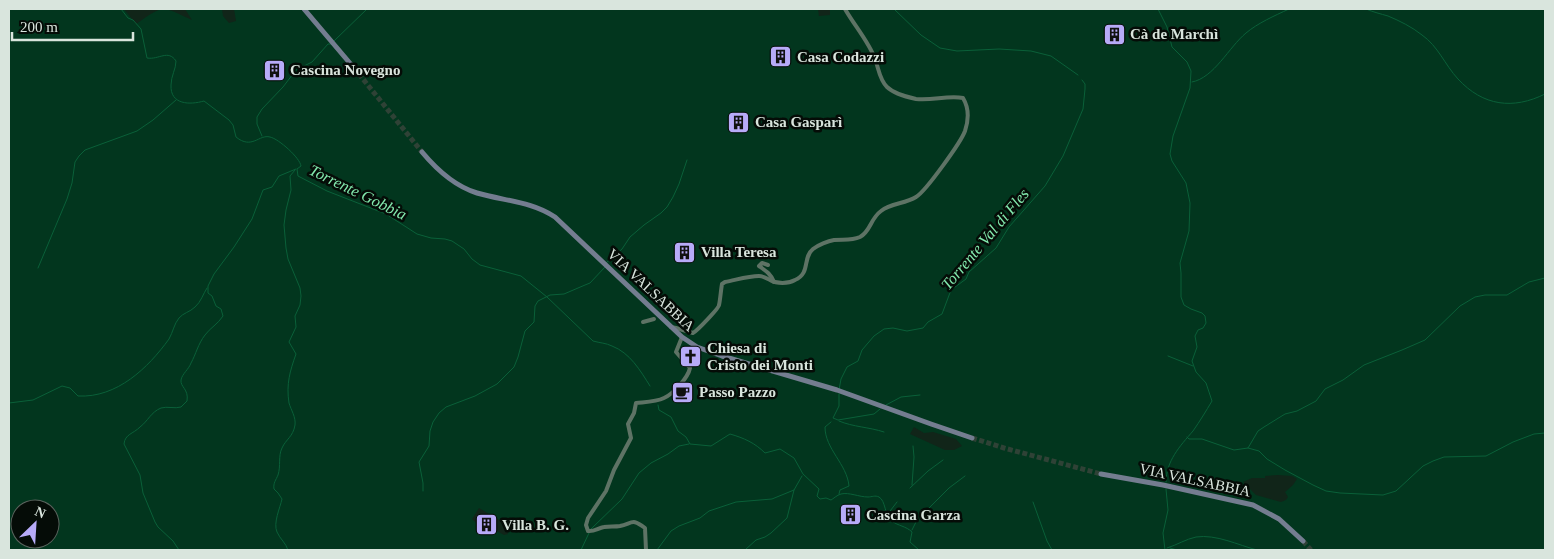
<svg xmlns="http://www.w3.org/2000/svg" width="1554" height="559" font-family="'Times New Roman',serif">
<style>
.green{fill:#02361e;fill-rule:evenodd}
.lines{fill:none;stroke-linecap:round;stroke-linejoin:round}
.stream{stroke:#0a6039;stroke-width:1}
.secondary-tunnel{stroke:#2f4236;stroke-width:5;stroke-dasharray:5 2.5;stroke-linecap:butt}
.street{stroke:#5e7365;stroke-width:4}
.secondary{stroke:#747d90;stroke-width:5}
.labels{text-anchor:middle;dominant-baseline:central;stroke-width:5;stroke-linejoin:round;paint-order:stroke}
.poi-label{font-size:15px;font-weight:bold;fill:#d9e5dd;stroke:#050c07;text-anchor:start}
.street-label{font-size:15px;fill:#d9e5dd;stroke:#050c07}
.water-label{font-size:16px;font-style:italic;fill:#83eaae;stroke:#050c07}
</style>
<rect width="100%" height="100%" fill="#112519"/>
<path class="green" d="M9,9H124L136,24C165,4 161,6 192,20L185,9H222L223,16L229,23L236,21L234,9H818L819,16L830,15V9H1545V550H9ZM914,427L924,433L933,432L956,439L962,446L954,450H945L910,434ZM1278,475L1292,476L1297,479L1293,485L1285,492L1288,497L1286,500L1281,502L1256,495L1243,482L1252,478H1265V476ZM479,508L503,522L506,525L508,534L504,535L495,530L489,535L472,519ZM20,509H50V539H20Z"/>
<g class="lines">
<g class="stream">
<path d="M121,9L128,18L133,20L141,29L147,58C159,60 168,49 176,61C176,69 171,76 171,85C170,105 190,105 204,101L229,120L233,125L236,137C252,150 259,134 270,137C279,139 300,158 301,166L297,169L298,176L327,191L386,214L417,234L431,238L445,239L452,241L464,249L472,259L480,265L521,276L547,297L593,341C600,343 606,343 612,346C630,353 640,370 650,386"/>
<polyline points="894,9 921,35 940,48 957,51 999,49 1031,51 1051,56 1078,75"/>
<path d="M1158,9L1167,27L1172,47L1187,62L1191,71L1190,88L1173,136L1170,154L1172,161L1186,183L1190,203L1189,231L1180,263L1181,273V297L1184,305L1191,309L1202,313L1205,316L1206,323L1203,328L1198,330L1195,336L1197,347L1192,361L1196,372L1206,383L1212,401C1206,411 1200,421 1193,431C1180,446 1166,461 1166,482"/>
<path d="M1366,9C1373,12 1381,14 1388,16C1400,21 1412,27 1422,35C1438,46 1445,65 1458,79C1483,106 1513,110 1545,94"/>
<polyline points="334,41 367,9"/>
<path d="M1192,82C1214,78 1229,47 1246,33C1258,23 1274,16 1289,9"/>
<polyline points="262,136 257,124 257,117 262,109 283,87 296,70 312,62 328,44 331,44"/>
<polyline points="606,263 622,249 630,237 644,225 661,213 667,207 673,197 679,184 687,160"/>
<polyline points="38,268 67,199 72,183 75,162 79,156 85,150 137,131 153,120 176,100"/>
<polyline points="1168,356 1193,366"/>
<polyline points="839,390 841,379 847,367 858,361 862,350 874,336 884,329 893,328 907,331 923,328 928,322 942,314 951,290 966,279 969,272 996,248 1009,227 1045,186 1063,156 1083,109 1085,89 1085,84 1082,80"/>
<polyline points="839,394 839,406 833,418 838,420 874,414 880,409"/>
<path d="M9,403L33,400L62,386L70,388L78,396C117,398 148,368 169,339C173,332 174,324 179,318C183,313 190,312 195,307C201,302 203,294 207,288"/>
<path d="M658,405L659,410L671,417L678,431L686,437L690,444L711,446L730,434C744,438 755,443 765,453L780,449L794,458L803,474L819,489L817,496L820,499L826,498L831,500C833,499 837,495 841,494C849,492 859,497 868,497C872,497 875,495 879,497C886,501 884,515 892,521C898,526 906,526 912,532L910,542L919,550"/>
<polyline points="886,405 901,397 920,395"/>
<path d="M839,421C853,427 869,427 884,432"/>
<path d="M831,422L825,427C825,449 847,464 849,486L840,490L839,494"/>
<polyline points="1187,437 1189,439 1202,439 1234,450 1248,448 1258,431 1264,427 1285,414 1297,411 1316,401 1325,389 1343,380 1364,365 1402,350 1425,340 1460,306 1475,297 1485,295 1507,295 1529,282 1545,278"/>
<polyline points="1248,448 1259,451 1267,459 1285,470 1313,485 1326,491 1340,493 1383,495 1396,491 1423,466 1433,461 1444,457 1486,456 1513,442 1534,434 1545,433"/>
<polyline points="912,485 914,457 913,446"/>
<polyline points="910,488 928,471 943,460"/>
<polyline points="423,491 423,483 419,462 429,446 430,431 433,422 439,413 446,407 475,396 497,384 514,367 518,357 525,331 534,322 535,306 538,301 550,295 564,294 585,285 590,283 605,267"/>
<polyline points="1033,502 1047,541 1052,550"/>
<polyline points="929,508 949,488 965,476"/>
<polyline points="887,515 897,502"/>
<polyline points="591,529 622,499 639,473 651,463 668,454 679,446 689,444"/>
<polyline points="912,530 916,522"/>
<path d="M1167,548C1177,545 1186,539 1196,537C1216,534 1238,545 1257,550"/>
<polyline points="1170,548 1177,550"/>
<path d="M179,550L173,541L158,527L155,522L143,493L140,475L124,444C125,434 133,434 140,427C148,421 151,412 161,408C167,406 175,409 181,407L187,401C189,389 180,387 181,380C182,374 189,369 191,363C196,354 198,344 205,335C210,328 218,324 223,316L221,309L216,306L212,296L208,293V286L214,274L234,247L252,219L263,190L272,187L279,176L296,169"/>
<path d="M288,550C286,543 280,539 277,532C273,523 280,508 282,499L278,493L274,489C273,483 276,480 278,475C281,466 278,456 282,448C286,439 293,437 295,425C296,417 291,410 289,403C286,384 290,371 296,354L289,342L296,327L295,316L300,305L301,296L300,288L288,259L286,248L284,225L286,210L291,190L290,176L295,170"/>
<polyline points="581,550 589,533"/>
<polyline points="657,550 671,531 679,526 700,518 709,511 736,502 772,499 794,490"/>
<polyline points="745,550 756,540 765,537 771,533 787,518 794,490 802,476"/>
<polyline points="1165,550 1163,533 1168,510 1166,489"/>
</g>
<g class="secondary-tunnel">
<polyline points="354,68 422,152"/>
<polyline points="972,438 1004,448 1101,474"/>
<polyline points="1303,541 1311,550"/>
</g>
<g class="street">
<path d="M768,265L762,263L759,266C766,271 771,274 774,282"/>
<polyline points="643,322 654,319"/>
<path d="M671,327L676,328L693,333C697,331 719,308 719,305C720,302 721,289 722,284L725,282C736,280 748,276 759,276C763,276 766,278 770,280C777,284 788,284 795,280C811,273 802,258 813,249C818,245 828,241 834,240C843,239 851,241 860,237C871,231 870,219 881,211C891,203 905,204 916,197C926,191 961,142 965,131C969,119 969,108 963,98C948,95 932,101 916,99C907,97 894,94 887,87C879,79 879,69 875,59C869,42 854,25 845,9"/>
<path d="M646,550L645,528C632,518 633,523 620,526C615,527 609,526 604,527C598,528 594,532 588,531L586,525L588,518L606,491L614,470L631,438L628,424L634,413L636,403C645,402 656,402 664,398C673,394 688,378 690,368L676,352L682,337"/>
</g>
<g class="secondary">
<polyline points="304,9 354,68"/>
<path d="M422,152C437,170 454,186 477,193C504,201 531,201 555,217L682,337L697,347L722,356L837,390L931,424L972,438"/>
<polyline points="1101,474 1163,485 1253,505 1279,519 1303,541"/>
</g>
</g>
<defs>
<symbol id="building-square" viewBox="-11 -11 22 22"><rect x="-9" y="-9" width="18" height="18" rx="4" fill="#b7abf8" stroke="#050c07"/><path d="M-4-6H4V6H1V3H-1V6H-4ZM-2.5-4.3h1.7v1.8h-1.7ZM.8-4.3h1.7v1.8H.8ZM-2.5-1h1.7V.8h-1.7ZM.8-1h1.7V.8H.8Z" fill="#111"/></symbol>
<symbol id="church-square" viewBox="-11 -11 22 22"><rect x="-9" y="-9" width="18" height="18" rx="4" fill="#b7abf8" stroke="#050c07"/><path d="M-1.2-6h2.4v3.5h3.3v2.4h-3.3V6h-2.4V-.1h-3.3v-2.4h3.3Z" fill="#111"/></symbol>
<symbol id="cafe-square" viewBox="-11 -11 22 22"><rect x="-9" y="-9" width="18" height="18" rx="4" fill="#b7abf8" stroke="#050c07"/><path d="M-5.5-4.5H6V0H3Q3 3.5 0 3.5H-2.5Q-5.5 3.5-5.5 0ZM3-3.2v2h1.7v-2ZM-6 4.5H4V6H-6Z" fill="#111"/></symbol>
</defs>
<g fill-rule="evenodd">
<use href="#building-square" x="1102" y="22" width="25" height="25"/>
<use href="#building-square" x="768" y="44" width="25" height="25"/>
<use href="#building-square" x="262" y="58" width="25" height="25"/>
<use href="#building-square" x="726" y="110" width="25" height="25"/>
<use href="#building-square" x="672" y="240" width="25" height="25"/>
<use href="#church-square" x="678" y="344" width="25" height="25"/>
<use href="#cafe-square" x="670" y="380" width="25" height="25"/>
<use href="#building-square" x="838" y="502" width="25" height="25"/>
<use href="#building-square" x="474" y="512" width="25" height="25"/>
</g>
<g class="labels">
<g class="poi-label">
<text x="1130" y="34">Cà de Marchì</text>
<text x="797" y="57">Casa Codazzi</text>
<text x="290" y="70">Cascina Novegno</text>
<text x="755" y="122">Casa Gasparì</text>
<text x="701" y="252">Villa Teresa</text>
<text x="707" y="348">Chiesa di<tspan x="707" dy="17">Cristo dei Monti</tspan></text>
<text x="699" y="392">Passo Pazzo</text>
<text x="866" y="515">Cascina Garza</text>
<text x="502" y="525">Villa B. G.</text>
</g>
<g class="street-label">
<text transform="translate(651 290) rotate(43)">VIA VALSABBIA</text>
<text transform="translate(1195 480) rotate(12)">VIA VALSABBIA</text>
</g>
<g class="water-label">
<text transform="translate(358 192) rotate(26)">Torrente Gobbia</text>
<text transform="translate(985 239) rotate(-50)">Torrente Val di Fles</text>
</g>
</g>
<rect width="1554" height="559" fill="none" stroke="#d9e5dd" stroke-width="20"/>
<g transform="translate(35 524) rotate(25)"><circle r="24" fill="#050c07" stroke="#5a635d"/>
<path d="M0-4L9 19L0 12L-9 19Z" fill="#b7abf8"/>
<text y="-8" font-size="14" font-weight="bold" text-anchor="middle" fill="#d9e5dd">N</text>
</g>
<path d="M12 32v8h121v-8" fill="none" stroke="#d9e5dd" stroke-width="2.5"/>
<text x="20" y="32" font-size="15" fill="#d9e5dd" stroke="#050c07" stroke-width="4" paint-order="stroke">200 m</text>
</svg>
